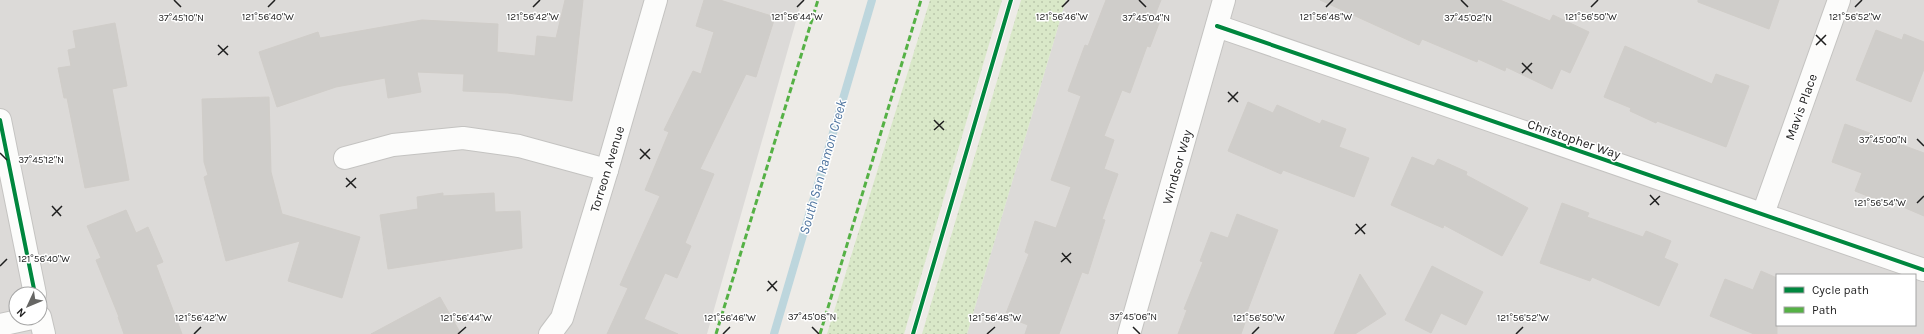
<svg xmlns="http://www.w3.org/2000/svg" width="1924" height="334" font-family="Karla,sans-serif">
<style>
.residential{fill:#dcdad8;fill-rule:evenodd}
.grass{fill:url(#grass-dots)}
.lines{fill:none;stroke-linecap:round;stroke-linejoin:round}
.stream{stroke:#bdd6dd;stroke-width:8}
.building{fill:#cfcdca;stroke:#d0cdc9}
.minor-casing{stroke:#c4c3c1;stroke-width:24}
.minor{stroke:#fcfcfb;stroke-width:22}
.quiet{stroke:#55b145;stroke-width:3;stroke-dasharray:6 3;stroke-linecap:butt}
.cycleway-casing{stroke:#fff;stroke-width:6}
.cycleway{stroke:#00873e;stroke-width:4}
.ticks{fill:none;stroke:#1e1e1e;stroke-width:1.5}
.labels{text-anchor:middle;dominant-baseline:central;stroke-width:3;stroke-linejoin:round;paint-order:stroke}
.street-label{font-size:13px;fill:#1e1e1e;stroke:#fff}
.water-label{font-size:14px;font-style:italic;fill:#4f75a0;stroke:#fff}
.ticks-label{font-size:10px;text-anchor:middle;fill:#1e1e1e;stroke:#fff;stroke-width:3;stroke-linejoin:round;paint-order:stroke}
</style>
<defs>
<pattern id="grass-dots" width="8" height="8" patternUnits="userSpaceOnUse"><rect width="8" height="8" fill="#d9e8c8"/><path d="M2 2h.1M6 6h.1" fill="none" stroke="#bac7ab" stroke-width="1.8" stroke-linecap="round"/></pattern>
</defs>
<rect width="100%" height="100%" fill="#edebe7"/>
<g class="residential">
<path d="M0,0H802L707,334H0ZM16,294H40V318H16Z"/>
<path d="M1066,0H1924V334H967ZM1777,275H1915V325H1777Z"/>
</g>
<g class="grass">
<polygon points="930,0 1002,0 904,334 827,334"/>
<polygon points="1021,0 1066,0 967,334 922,334"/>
</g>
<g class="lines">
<polyline class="stream" points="774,334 872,0"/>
</g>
<g class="building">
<polygon points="565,0 583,0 572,101 507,93 463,91 464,74 417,72 421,92 388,98 385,78 336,87 277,107 259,52 318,32 320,38 422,20 498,24 497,52 535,56 537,36 556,38"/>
<polygon points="704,0 720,0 775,17 756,77 746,74 700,169 714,174 685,243 691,246 677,278 665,273 644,319 678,334 607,334 628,288 620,285 660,196 645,190 669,132 664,130 693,71 701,74 714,32 696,26"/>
<polygon points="1106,0 1161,0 1155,15 1161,18 1150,47 1147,46 1130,93 1122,90 1104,136 1114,140 1104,169 1118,174 1102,219 1105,220 1088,274 1082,272 1059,334 1025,334 1028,325 1005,316 1029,254 1025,252 1035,221 1056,228 1071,187 1051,180 1081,96 1068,91 1085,45 1088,46"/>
<polygon points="1320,0 1500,0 1550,21 1553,15 1589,32 1570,73 1561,69 1552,89 1506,67 1505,71 1478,59 1477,62 1422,39 1419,45"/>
<polygon points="1698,0 1779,0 1769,29 1698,2"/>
<polygon points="115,23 127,86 112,89 129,180 85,188 67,98 64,98 58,68 71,66 68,50 76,48 73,31"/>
<polygon points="1876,30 1902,40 1904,34 1924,42 1924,69 1911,102 1856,80"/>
<polygon points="1625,46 1712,84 1716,74 1749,86 1726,147 1657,121 1656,123 1630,111 1631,108 1604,97"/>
<polygon points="269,97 271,172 282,214 360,237 342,298 288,281 300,241 226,261 204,177 208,175 204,162 202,99"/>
<polygon points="1248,102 1273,113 1277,105 1320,124 1322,120 1346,129 1339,147 1369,158 1354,197 1283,170 1281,174 1228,151"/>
<polygon points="1845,124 1924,153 1924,216 1882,198 1880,201 1855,191 1862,173 1832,162"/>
<polygon points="1412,157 1434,166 1438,159 1467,172 1466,175 1528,208 1502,256 1444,225 1443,228 1391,205"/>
<polygon points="443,193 443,196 494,193 495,212 520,211 522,248 388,269 380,215 418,209 417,197"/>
<polygon points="1562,203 1589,213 1587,217 1643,237 1646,231 1671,241 1664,258 1678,264 1659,306 1592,277 1590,281 1540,263"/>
<polygon points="126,210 136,233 148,227 163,262 156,265 182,334 124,334 118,317 119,317 96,260 101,258 87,226"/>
<polygon points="1237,214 1278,230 1245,317 1247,317 1241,334 1178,334 1187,310 1184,309 1203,262 1200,261 1211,232 1228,238"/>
<polygon points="1432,266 1483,292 1466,325 1441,313 1431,333 1405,320"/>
<polygon points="1761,271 1777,278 1777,334 1754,334 1710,316 1725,279 1753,290"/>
<polygon points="1360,274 1386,314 1355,334 1334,334"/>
<polygon points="440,297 461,334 371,334"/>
</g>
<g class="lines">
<defs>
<g id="minor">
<polyline points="1217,26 1924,270"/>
<polyline points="0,120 35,294"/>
<polyline points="345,158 393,145 463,138 519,146 607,170"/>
<polyline points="1763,214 1839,0"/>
<polyline points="40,317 44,334"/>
<polyline points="0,325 32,318"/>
<polyline points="550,334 562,318 607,170 656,0"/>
<polyline points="1129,334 1224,0"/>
</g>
</defs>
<use href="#minor" class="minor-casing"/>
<use href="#minor" class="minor"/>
<g class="quiet">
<polyline points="716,334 818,0"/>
<polyline points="820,334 921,0"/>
</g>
<defs>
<g id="cycleway">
<polyline points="1217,26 1924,270"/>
<polyline points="0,120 35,294"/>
<polyline points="913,334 1011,0"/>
</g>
</defs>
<use href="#cycleway" class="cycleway-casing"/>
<use href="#cycleway" class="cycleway"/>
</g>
<path class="ticks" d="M174,0L181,7M1139,0L1146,7M1461,0L1468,7M268,7L275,0M533,7L540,0M797,7L804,0M1062,7L1069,0M1326,7L1333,0M1591,7L1598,0M1855,7L1862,0M1816,35L1826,45M218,45L228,55M1816,45L1826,35M218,55L228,46M1522,63L1532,73M1522,73L1532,63M1228,92L1238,102M1228,102L1238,92M934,120L944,130M934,130L944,121M1917,139L1924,146M640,149L650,159M0,153L7,160M640,159L650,149M346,178L356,188M346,187L356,178M1650,195L1659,205M1917,203L1924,196M1650,205L1660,196M52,206L61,216M52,216L62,206M1356,224L1365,234M1355,234L1366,224M1062,253L1071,263M1061,262L1071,253M0,266L7,259M768,281L777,291M767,291L777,281M812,327L819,334M1133,327L1140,334M194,334L201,327M458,334L466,327M723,334L730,327M987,334L995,327M1252,334L1259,327M1516,334L1523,327"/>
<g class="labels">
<g class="street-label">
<text transform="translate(1801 107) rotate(-70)">Mavis Place</text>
<text transform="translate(1574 139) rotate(19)">Christopher Way</text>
<text transform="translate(1177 167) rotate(-74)">Windsor Way</text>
<text transform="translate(607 169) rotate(-73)">Torreon Avenue</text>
</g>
<g class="water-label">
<text transform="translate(823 167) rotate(-74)">South San Ramon Creek</text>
</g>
</g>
<g class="ticks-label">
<text x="268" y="20">121°56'40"W</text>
<text x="533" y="20">121°56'42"W</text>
<text x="797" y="20">121°56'44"W</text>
<text x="1062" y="20">121°56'46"W</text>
<text x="1326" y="20">121°56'48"W</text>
<text x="1591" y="20">121°56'50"W</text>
<text x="1855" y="20">121°56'52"W</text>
<text x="181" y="21">37°45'10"N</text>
<text x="1146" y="21">37°45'04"N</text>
<text x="1468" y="21">37°45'02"N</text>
<text x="1883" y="143">37°45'00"N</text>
<text x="41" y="163">37°45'12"N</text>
<text x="1880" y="206">121°56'54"W</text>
<text x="44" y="262">121°56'40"W</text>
<text x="812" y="320">37°45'08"N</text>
<text x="1133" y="320">37°45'06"N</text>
<text x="201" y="321">121°56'42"W</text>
<text x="466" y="321">121°56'44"W</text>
<text x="730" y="321">121°56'46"W</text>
<text x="995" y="321">121°56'48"W</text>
<text x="1259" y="321">121°56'50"W</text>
<text x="1523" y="321">121°56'52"W</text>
</g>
<rect x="1776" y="274" width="140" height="52" fill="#ffffff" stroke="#a5a5a5"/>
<rect x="1784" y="287" width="20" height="6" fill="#00873e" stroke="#a5a5a5"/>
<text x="1812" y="294" font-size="12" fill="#1e1e1e">Cycle path</text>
<rect x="1784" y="307" width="20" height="6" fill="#55b145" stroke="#a5a5a5"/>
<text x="1812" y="314" font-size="12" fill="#1e1e1e">Path</text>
<g transform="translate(28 306) rotate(226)"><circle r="19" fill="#ffffff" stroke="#a5a5a5"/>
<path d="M0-3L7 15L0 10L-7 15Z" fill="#666664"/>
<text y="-6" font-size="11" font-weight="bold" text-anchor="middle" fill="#1e1e1e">N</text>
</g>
</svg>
